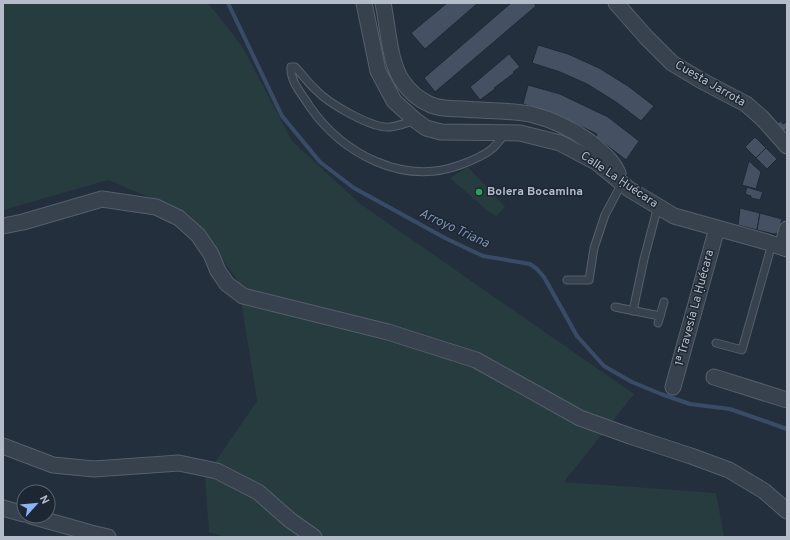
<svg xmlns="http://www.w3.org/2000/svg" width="790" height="540" font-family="Overpass,sans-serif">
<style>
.green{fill:#263c3f}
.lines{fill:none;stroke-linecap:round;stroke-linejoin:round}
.stream{stroke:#394c67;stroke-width:4}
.building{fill:#455162;stroke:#1f2835}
.lane-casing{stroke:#565f6c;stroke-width:9}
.street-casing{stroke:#565f6c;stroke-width:17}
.lane{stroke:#38414e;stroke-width:7}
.street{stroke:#38414e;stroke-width:15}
.leisure-dot{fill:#2e9e5b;stroke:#1d2633;stroke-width:1.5}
.labels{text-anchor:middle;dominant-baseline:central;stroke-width:3;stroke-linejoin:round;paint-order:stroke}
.street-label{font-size:12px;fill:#b4bcc9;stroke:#1d2633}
.poi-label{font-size:12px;font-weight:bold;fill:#b4bcc9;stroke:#1d2633;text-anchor:start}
.water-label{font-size:13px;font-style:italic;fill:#7c92b1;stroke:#1d2633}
</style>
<rect width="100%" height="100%" fill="#242f3e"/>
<g class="green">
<polygon points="3,3 208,3 242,46 292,141 359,203 634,394 564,482 716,493 724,537 225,537 209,532 205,477 257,401 238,281 189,214 108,180 3,210"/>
<polygon points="468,167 505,207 496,216 488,211 450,178"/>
</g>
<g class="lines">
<polyline class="stream" points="228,3 282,116 320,162 354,188 445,238 483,256 530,264 537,269 544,277 577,336 604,366 632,382 661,394 690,404 730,409 787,429"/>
</g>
<g class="building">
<polygon points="447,3 478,3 425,49 411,33"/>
<polygon points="511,3 534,3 536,6 435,92 424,78"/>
<polygon points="538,45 568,54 599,68 628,86 654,106 641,121 616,102 587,84 560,72 532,63"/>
<polygon points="509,54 520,67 513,72 514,73 494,88 495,89 480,100 470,87"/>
<polygon points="528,85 560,94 608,117 639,141 626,160 596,137 597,134 555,114 523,104"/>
<polygon points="781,121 783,124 787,122 787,129 782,132 776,124"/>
<polygon points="755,137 766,148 756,158 745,147"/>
<polygon points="766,148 777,159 767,169 756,158"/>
<polygon points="749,161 761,172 756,189 742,185"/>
<polygon points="747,187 763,192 760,200 751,198 751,196 745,194"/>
<polygon points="740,208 760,213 757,230 738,225"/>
<polygon points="760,213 782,219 778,233 774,234 757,230"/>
</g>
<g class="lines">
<defs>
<g id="lane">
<path d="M414,120C407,123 398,126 390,127C372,129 328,103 316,90C308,83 302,74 295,67H291C290,82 302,94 310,107C343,154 403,186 460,165C471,161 484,156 493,148C497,144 501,139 505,134"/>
<polyline points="567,280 589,280 594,248 605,215 622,183"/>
<polyline points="615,307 660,316"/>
<polyline points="633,311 644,259 658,206"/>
<polyline points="658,323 664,302"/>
<polyline points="716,343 742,350 772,244"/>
</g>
<g id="street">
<polyline points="364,3 378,71 394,101 415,120 426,128 441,132 520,133 560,143 596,162 629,189 674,216 767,242 787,249"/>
<path d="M383,3C388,26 389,63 403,82C409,91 420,100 431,105C441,109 453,109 463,109C485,111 508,110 530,114C551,119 572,129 590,142C601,151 612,160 618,173"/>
<polyline points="616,3 646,37 672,63 702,81 746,104 762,118 787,146"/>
<polyline points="3,226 23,222 102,199 156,207 179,218 198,235 211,254 218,271 227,284 243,296 388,332 476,360 580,418 630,436 691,456 729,470 764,491 787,511"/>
<polyline points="782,247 787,229"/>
<polyline points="714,377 787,400"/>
<polyline points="673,387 717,228"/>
<polyline points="3,446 53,465 94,469 179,463 217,471 258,492 290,520 314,537"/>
<polyline points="3,508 24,514"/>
<polyline points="31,516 91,533 108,537"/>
</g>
</defs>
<use href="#lane" class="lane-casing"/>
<use href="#street" class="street-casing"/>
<use href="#lane" class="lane"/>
<use href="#street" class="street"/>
</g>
<circle class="leisure-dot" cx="479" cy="192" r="4"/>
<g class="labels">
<g class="street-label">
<text transform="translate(710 84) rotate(30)">Cuesta Jarrota</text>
<text transform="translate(619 180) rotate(34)">Calle La Ḥuécara</text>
<text transform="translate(695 308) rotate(-75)">1ª Travesía La Ḥuécara</text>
</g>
<g class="poi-label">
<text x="487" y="192">Bolera Bocamina</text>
</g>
<g class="water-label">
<text transform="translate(454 229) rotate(25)">Arroyo Triana</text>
</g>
</g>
<rect width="790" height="540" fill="none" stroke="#b4bcc9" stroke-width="8"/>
<g transform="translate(36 504) rotate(63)"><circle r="19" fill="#1d2633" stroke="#59626f"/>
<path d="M0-3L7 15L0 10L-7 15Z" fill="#8ab4f8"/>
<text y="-6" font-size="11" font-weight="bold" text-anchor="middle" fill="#b4bcc9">N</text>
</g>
</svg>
